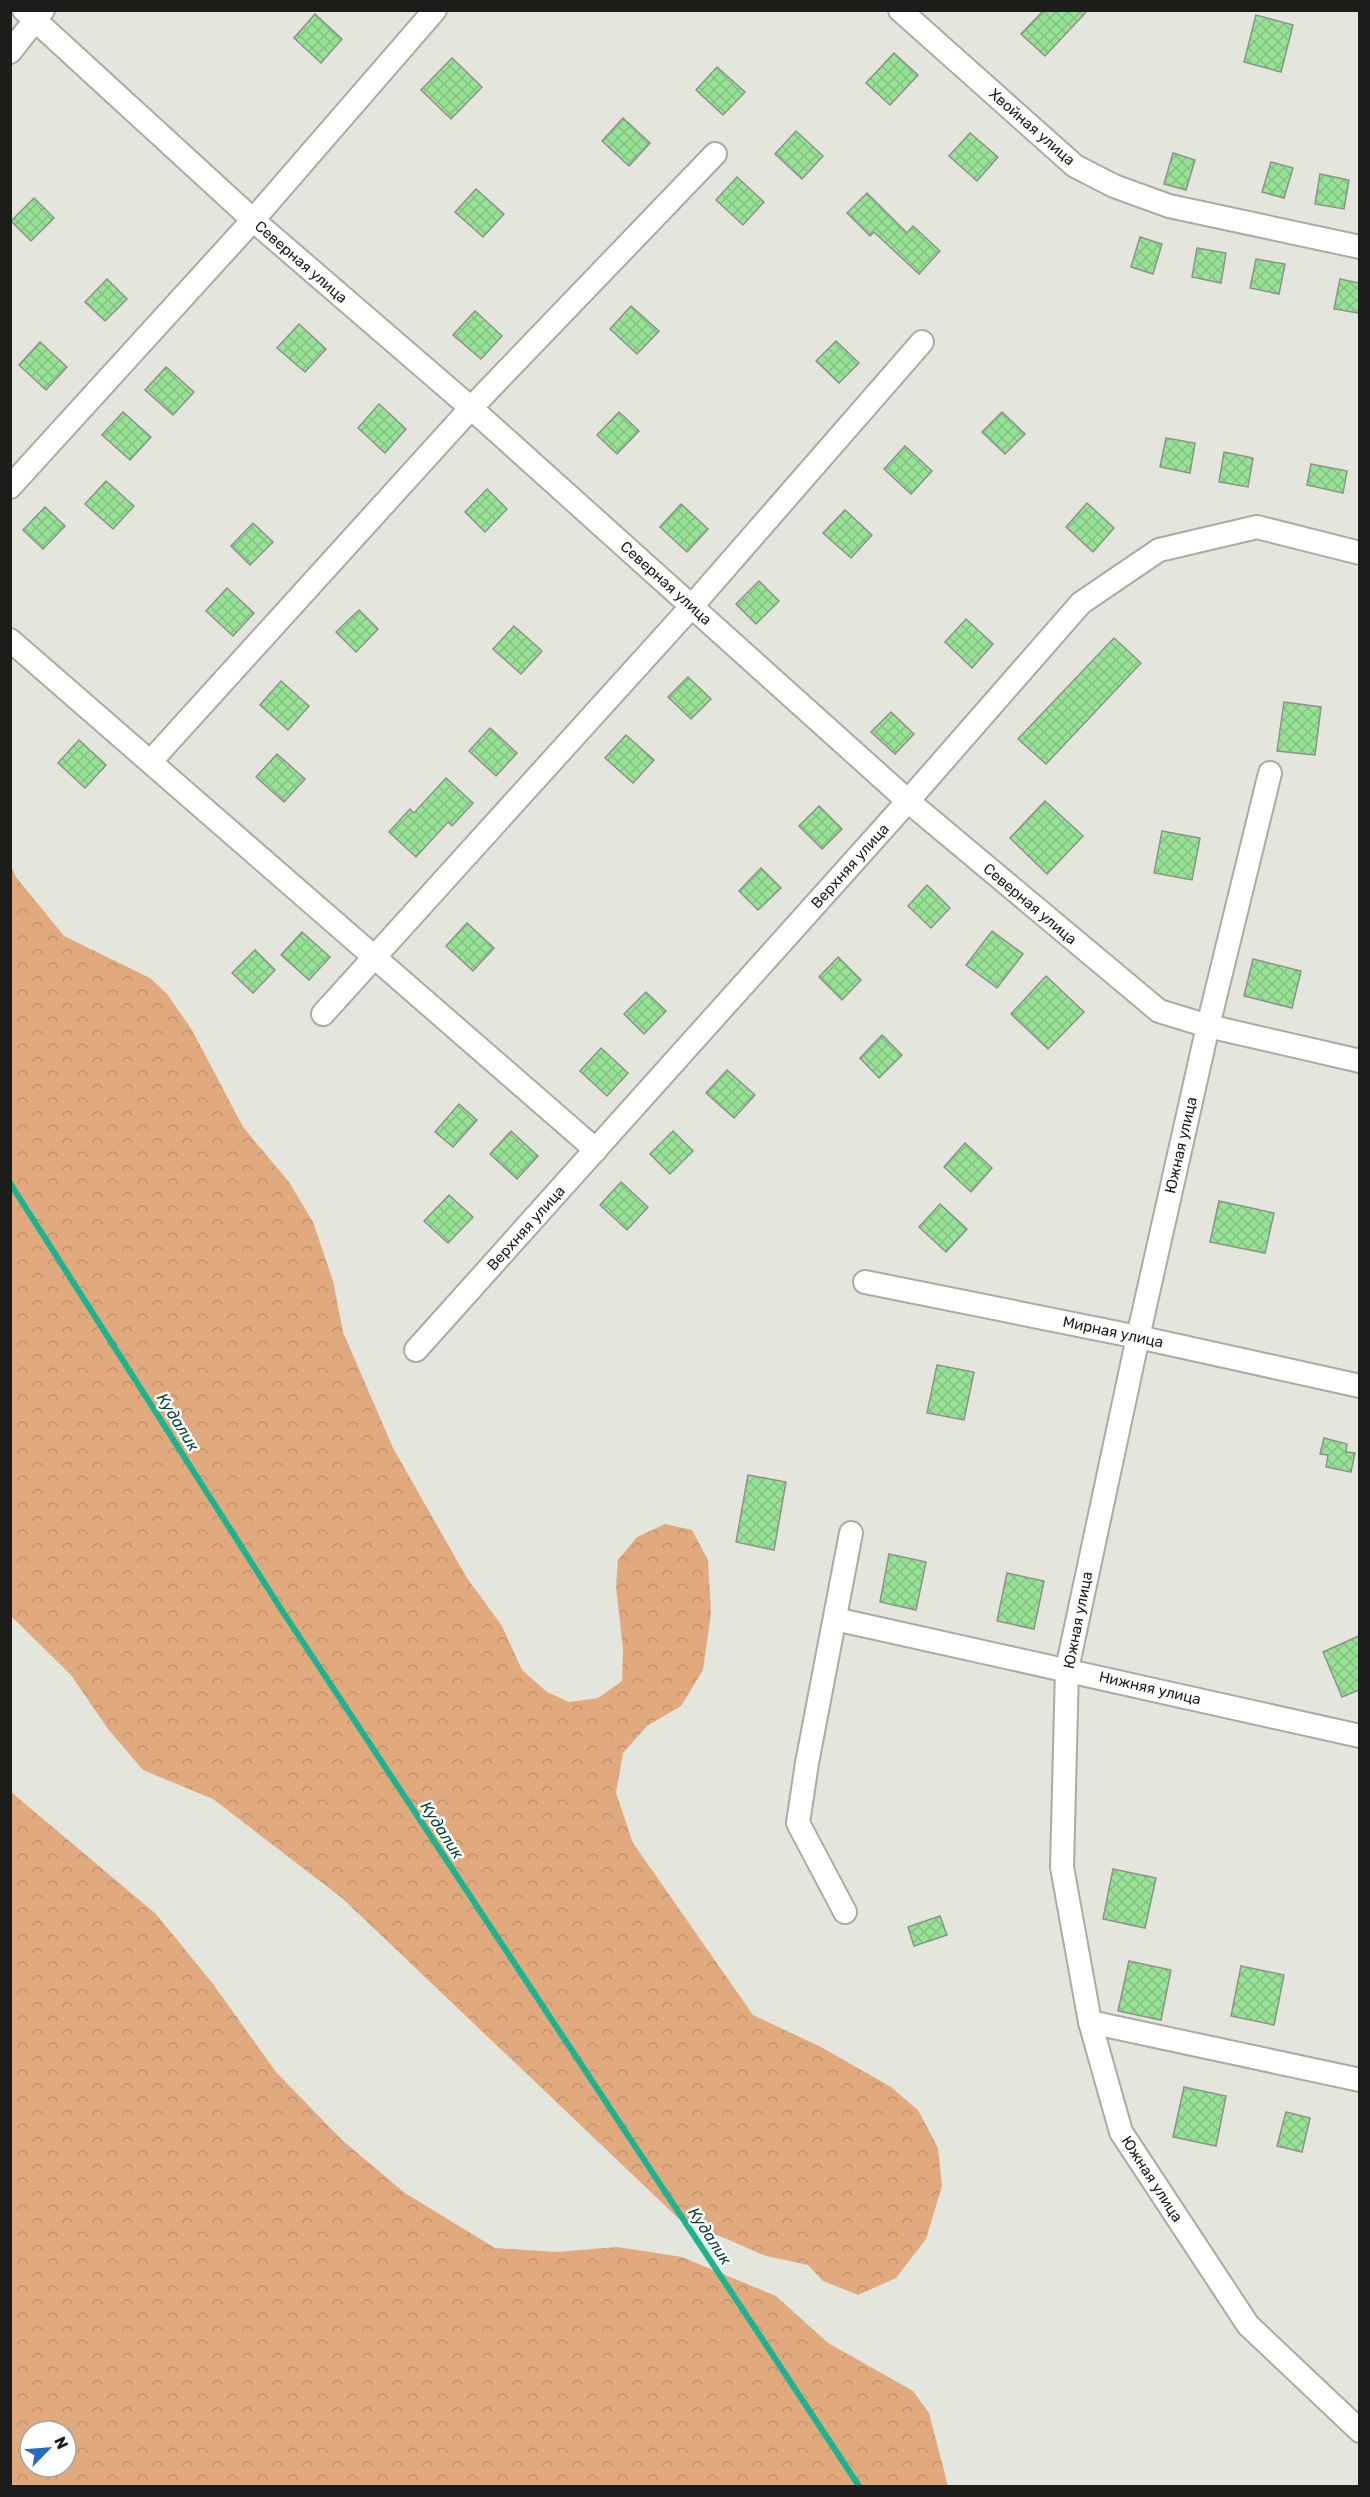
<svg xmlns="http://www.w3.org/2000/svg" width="1370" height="2497" font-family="Rubik,sans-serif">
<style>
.forest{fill:url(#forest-crowns);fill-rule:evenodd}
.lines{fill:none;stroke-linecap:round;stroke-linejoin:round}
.stream{stroke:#1eb390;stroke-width:6}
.building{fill:url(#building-cross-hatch);stroke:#8c928c;stroke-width:1.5}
.minor-casing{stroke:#aaaba3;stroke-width:26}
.minor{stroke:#fff;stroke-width:22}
.labels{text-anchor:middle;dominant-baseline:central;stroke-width:5;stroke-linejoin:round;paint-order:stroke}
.street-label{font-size:15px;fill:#1c1d1a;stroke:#fff}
.water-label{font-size:16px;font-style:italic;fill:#0b4537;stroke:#fff}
</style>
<defs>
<pattern id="forest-crowns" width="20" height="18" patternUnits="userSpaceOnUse" patternTransform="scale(1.5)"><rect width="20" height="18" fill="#e1aa7e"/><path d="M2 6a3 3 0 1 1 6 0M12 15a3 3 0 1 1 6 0" fill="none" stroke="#c0926c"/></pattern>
<pattern id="building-cross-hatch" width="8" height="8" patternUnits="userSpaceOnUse" patternTransform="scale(1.5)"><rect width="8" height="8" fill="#98e296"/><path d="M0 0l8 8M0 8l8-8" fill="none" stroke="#82c181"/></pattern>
</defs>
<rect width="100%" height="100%" fill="#e4e5dd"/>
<g class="forest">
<polygon points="11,866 16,877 64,936 150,978 167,994 192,1030 243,1127 289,1182 313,1222 333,1281 343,1332 393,1448 467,1578 502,1626 522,1670 547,1692 569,1702 598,1698 622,1681 623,1649 616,1587 618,1560 637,1537 665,1524 692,1530 708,1560 711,1613 703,1670 681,1706 647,1726 623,1753 616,1793 633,1843 753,2015 821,2047 891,2087 918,2110 938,2148 942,2186 926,2239 896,2278 858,2295 823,2281 808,2265 766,2256 678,2218 342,1898 213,1799 143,1770 108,1729 71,1675 11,1616"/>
<path d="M11,1792L156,1914L213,1984L276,2072L343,2141L405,2193L495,2248L555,2252L617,2247L682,2257L776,2296L828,2343L913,2391L929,2413L948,2486H11ZM30,2431H66V2467H30Z"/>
</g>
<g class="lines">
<polyline class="stream" points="10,1183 281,1609 859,2486"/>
</g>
<g class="building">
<polygon points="1044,10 1088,10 1045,56 1021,34"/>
<polygon points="315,14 342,39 321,63 294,38"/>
<polygon points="1256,15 1293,25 1281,72 1244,62"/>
<polygon points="894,53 918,75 890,105 866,83"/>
<polygon points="452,58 482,87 451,119 421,90"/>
<polygon points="717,67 745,92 723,115 696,90"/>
<polygon points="623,118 650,143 629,166 602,141"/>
<polygon points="796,131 823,156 802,179 775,154"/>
<polygon points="970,133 998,157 977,181 949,156"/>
<polygon points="1173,153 1195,160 1186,190 1164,184"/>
<polygon points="1271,162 1293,168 1284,198 1262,192"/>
<polygon points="1320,174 1349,180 1344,209 1315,204"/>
<polygon points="737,177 764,202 743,225 716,200"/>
<polygon points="476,189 504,214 483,237 455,212"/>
<polygon points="867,193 907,233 913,226 940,251 919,274 874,232 870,236 847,213"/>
<polygon points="34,198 54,218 31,241 11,221"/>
<polygon points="1140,237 1162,244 1153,274 1131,267"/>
<polygon points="1197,248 1226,253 1221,283 1192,277"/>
<polygon points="1256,259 1285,264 1279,294 1250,288"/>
<polygon points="107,279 127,299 105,321 85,302"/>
<polygon points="1340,279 1359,283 1359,313 1334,309"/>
<polygon points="631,306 659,331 637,354 610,329"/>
<polygon points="475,311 502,336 481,359 453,335"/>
<polygon points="299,324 326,349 305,372 277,348"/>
<polygon points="836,341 859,363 839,383 816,361"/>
<polygon points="40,342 67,367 46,390 19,365"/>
<polygon points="166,367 194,392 173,415 145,390"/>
<polygon points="379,404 406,429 385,453 358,428"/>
<polygon points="123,412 151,437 130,460 102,435"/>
<polygon points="619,412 639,431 617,454 597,435"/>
<polygon points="1002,412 1025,434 1005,454 982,432"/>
<polygon points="1166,438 1195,443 1190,473 1160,467"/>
<polygon points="905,446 932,471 911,494 884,469"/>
<polygon points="1224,452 1253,458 1248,487 1219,482"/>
<polygon points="1311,464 1347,471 1343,493 1307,485"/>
<polygon points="106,481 134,506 113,529 85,504"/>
<polygon points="487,489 507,509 485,532 465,512"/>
<polygon points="1087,503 1114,528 1093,552 1066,527"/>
<polygon points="681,504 708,529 687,552 660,527"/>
<polygon points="45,507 65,526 43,549 23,530"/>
<polygon points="845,510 872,535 851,558 823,533"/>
<polygon points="253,523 273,542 250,565 231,546"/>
<polygon points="759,581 779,601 756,624 736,604"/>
<polygon points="227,588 254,613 233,636 206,611"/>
<polygon points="359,610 378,629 356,652 336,632"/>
<polygon points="966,619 993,644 972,668 945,642"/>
<polygon points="514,626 542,651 521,674 493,649"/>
<polygon points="1114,638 1141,663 1046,764 1018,739"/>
<polygon points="688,677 711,699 691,719 668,697"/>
<polygon points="281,681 309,706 288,730 260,705"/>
<polygon points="1284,702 1321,707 1315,755 1277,751"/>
<polygon points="891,712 914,734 895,754 871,732"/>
<polygon points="490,728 517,753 496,776 469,751"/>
<polygon points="626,735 654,760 633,783 605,758"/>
<polygon points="79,740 106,765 85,788 58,763"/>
<polygon points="277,754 305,779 284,802 256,777"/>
<polygon points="446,778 473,803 452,826 448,822 416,857 389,832 410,809 414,813"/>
<polygon points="1045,801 1083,836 1047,874 1010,838"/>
<polygon points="819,806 842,829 822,849 799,826"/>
<polygon points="1162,831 1200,838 1192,880 1154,873"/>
<polygon points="761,868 781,888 758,910 739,891"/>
<polygon points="927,885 950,908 931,928 908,906"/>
<polygon points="467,923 494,948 473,971 446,946"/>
<polygon points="992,931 1023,954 997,988 966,965"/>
<polygon points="302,932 330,957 309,980 281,955"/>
<polygon points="255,950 275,970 253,993 232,973"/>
<polygon points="838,957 861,980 842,1000 819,977"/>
<polygon points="1253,959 1301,971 1292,1008 1244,996"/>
<polygon points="1046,976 1084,1012 1048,1049 1011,1014"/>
<polygon points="646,992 666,1011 644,1034 624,1014"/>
<polygon points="882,1035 902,1055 879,1078 860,1058"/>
<polygon points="601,1048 628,1073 607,1096 580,1071"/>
<polygon points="727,1070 755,1095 734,1118 706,1093"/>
<polygon points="459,1104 477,1120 453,1147 435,1132"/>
<polygon points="511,1131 538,1156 517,1179 490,1154"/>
<polygon points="673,1131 693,1151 670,1174 650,1154"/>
<polygon points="965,1143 992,1168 971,1192 944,1167"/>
<polygon points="621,1182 648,1207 627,1230 600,1205"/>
<polygon points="449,1195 473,1217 448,1243 424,1221"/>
<polygon points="1219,1201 1274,1213 1265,1253 1210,1242"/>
<polygon points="940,1204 967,1229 946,1252 919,1227"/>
<polygon points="937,1365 974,1372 964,1420 927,1413"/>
<polygon points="1324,1438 1347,1444 1346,1452 1355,1453 1351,1472 1326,1467 1328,1455 1320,1454"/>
<polygon points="748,1475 786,1482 774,1550 736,1542"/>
<polygon points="889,1554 926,1562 916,1610 880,1602"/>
<polygon points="1007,1573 1044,1581 1034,1629 997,1621"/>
<polygon points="1359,1636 1359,1690 1342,1697 1323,1652"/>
<polygon points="1113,1869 1156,1878 1145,1928 1103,1919"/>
<polygon points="940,1916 947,1935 914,1946 908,1927"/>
<polygon points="1129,1961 1171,1970 1161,2020 1118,2011"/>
<polygon points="1241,1966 1284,1975 1274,2025 1231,2016"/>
<polygon points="1184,2087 1226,2096 1216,2146 1173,2137"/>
<polygon points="1286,2112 1310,2118 1302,2152 1277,2146"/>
</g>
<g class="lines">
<defs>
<g id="minor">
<polyline points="24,10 253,220 471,408 908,801 1159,1011 1208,1026 1360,1061"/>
<polyline points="900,10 1075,166 1114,186 1169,206 1360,247"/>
<polyline points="10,52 43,10"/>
<polyline points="10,487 253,220 435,10"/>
<polyline points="10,640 596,1150"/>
<polyline points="151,761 471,408 715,154"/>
<polyline points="1270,773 1208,1026 1138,1337 1067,1669 1062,1867 1090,2022 1121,2132 1248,2325 1360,2431"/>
<polyline points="323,1014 692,606 922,342"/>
<polyline points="865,1282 1138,1337 1360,1386"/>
<polyline points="416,1350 908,801 1081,603 1159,550 1257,527 1360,553"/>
<polyline points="835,1619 1360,1736"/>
<polyline points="845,1912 798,1823 807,1763 851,1533"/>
<polyline points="1090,2022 1360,2080"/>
</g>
</defs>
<use href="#minor" class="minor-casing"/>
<use href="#minor" class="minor"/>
</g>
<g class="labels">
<g class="street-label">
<text transform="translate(1032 127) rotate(41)">Хвойная улица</text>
<text transform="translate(301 262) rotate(41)">Северная улица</text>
<text transform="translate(666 583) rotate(42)">Северная улица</text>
<text transform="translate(850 866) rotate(-48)">Верхняя улица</text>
<text transform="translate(1030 904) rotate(40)">Северная улица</text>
<text transform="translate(1181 1145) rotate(-77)">Южная улица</text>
<text transform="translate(526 1228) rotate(-48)">Верхняя улица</text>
<text transform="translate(1113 1332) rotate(12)">Мирная улица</text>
<text transform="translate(1078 1620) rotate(-79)">Южная улица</text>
<text transform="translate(1150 1688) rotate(13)">Нижняя улица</text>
<text transform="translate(1152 2179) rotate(57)">Южная улица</text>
</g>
<g class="water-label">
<text transform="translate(178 1422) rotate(58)">Кудалик</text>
<text transform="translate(442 1830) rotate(57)">Кудалик</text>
<text transform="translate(710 2236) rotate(57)">Кудалик</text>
</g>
</g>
<rect width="1370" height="2497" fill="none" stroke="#1c1d1a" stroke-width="24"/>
<g transform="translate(48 2449) rotate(65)"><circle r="28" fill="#ffffff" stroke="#a4a5a3" stroke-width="1.5"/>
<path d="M0-4.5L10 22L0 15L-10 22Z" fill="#286abb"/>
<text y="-9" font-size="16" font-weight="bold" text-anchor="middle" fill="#1c1d1a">N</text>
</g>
</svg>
